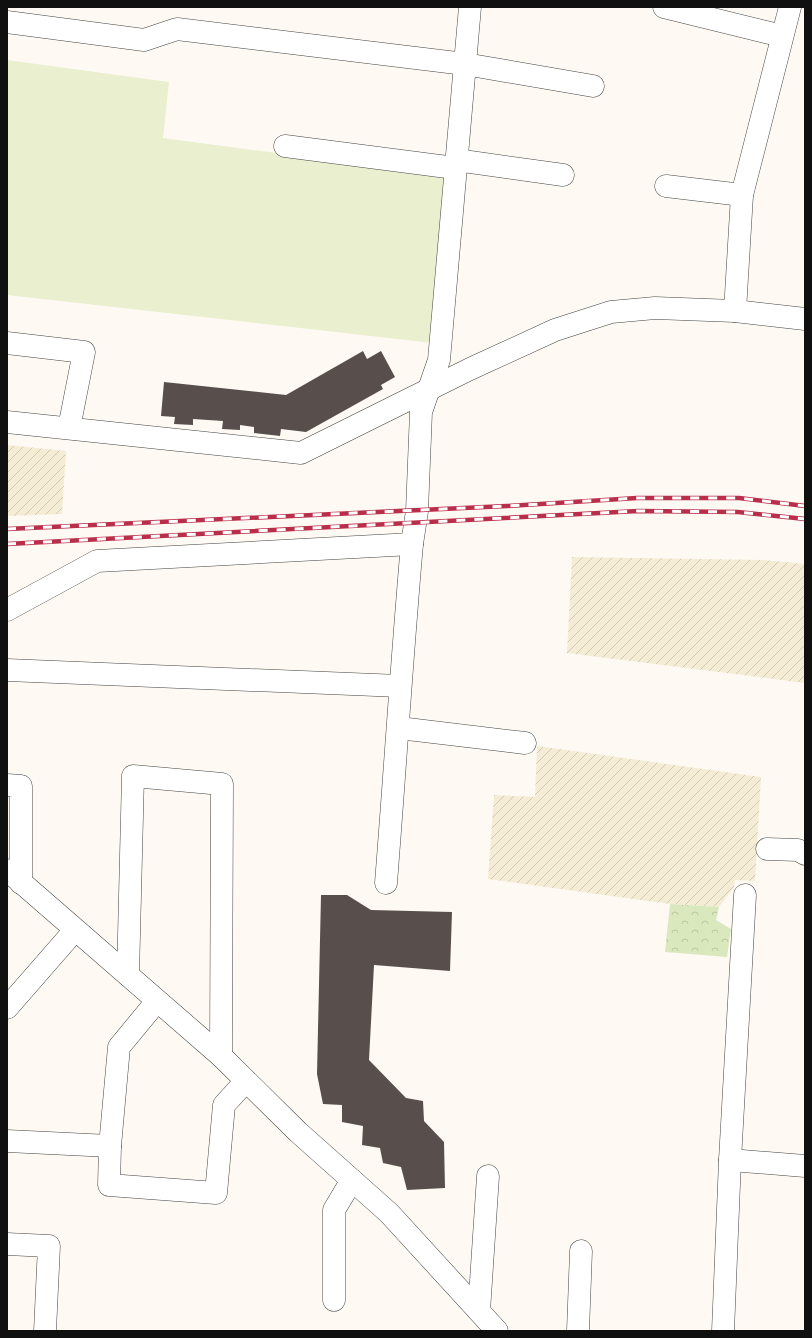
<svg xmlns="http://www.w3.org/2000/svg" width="812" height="1338" font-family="'Zilla Slab',serif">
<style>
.farmland{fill:url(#farmland-furrows)}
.park{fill:url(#park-crowns)}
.pitch{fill:#e9efcf}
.building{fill:#584f4c}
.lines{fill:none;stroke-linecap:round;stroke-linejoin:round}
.minor-casing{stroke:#434343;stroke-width:23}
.minor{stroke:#fff;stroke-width:22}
.rail-casing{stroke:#b92e4a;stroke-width:4.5}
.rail{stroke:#fff;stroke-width:3;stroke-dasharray:9;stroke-linecap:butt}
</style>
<defs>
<pattern id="farmland-furrows" width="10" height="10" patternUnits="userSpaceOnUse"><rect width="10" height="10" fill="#f4ecd4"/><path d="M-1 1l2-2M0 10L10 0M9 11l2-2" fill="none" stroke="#d0c9b5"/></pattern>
<pattern id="park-crowns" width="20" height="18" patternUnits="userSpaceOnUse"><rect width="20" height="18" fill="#dae8be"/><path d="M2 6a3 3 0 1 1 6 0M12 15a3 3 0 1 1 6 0" fill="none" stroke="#bac6a2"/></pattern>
</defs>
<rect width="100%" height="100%" fill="#fefaf3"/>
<g class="farmland">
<polygon points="7,445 66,451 62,514 7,516"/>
<polygon points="572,557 763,560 805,564 805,683 567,653"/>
<polygon points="537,746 761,777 755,881 735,880 734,887 719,907 670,904 488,879 494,795 535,797"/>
</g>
<polygon class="park" points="670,904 719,907 716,920 731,929 727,957 665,952"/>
<polygon class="pitch" points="7,60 169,82 163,138 441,175 448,182 433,343 7,295"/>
<g class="building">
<polygon points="363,351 367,359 381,351 395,377 381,385 383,389 306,432 281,429 280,436 254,433 254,427 240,425 240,430 222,429 223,421 193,419 193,425 174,424 175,417 161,416 164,382 286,395"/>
<polygon points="321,895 347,895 371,910 452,912 450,971 374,965 369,1060 406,1098 423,1101 424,1121 444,1142 445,1188 407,1190 401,1167 383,1163 380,1148 362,1145 363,1126 342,1122 342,1105 323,1104 317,1074"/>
</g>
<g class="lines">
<defs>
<g id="minor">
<polyline points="664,7 782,36"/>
<polyline points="7,22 144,40 177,29 465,64 593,86"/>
<polyline points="285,146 455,168"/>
<polyline points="456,160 563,175"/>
<polyline points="666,186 742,195"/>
<polyline points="735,311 742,195 790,7"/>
<polyline points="7,343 84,352 69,428"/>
<polyline points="7,422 301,453 470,369 555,330 611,312 655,308 735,311 805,319"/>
<polyline points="7,610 97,561 412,544 417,511 421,412 439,360 470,7"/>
<polyline points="7,670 400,686"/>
<polyline points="399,728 525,743"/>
<polyline points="7,785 21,786 21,883"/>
<polyline points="767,849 798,850 805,854"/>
<polyline points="7,870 221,1056 298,1132 389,1213 497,1331"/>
<path d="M386,883C395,770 402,657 412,544"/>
<polyline points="128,975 133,776 222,784 221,1056"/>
<polyline points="157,1001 119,1047 110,1146 109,1185 216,1193 224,1105 246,1081"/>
<polyline points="7,1008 75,930"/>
<polyline points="7,1141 110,1146"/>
<polyline points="730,1160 805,1166"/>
<polyline points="7,1244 49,1246 45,1331"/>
<polyline points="334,1300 334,1210 352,1180"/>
<polyline points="479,1311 488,1176"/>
<polyline points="578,1331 581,1251"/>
<polyline points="723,1331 730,1160 745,895"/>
</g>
</defs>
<use href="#minor" class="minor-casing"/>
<use href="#minor" class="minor"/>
<defs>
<g id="rail">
<polyline points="7,529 507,506 637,498 739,498 805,506"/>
<polyline points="7,544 638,511 738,512 805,519"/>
</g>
</defs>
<use href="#rail" class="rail-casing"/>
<use href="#rail" class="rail"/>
</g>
<rect width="812" height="1338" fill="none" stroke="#101010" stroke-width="16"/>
</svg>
